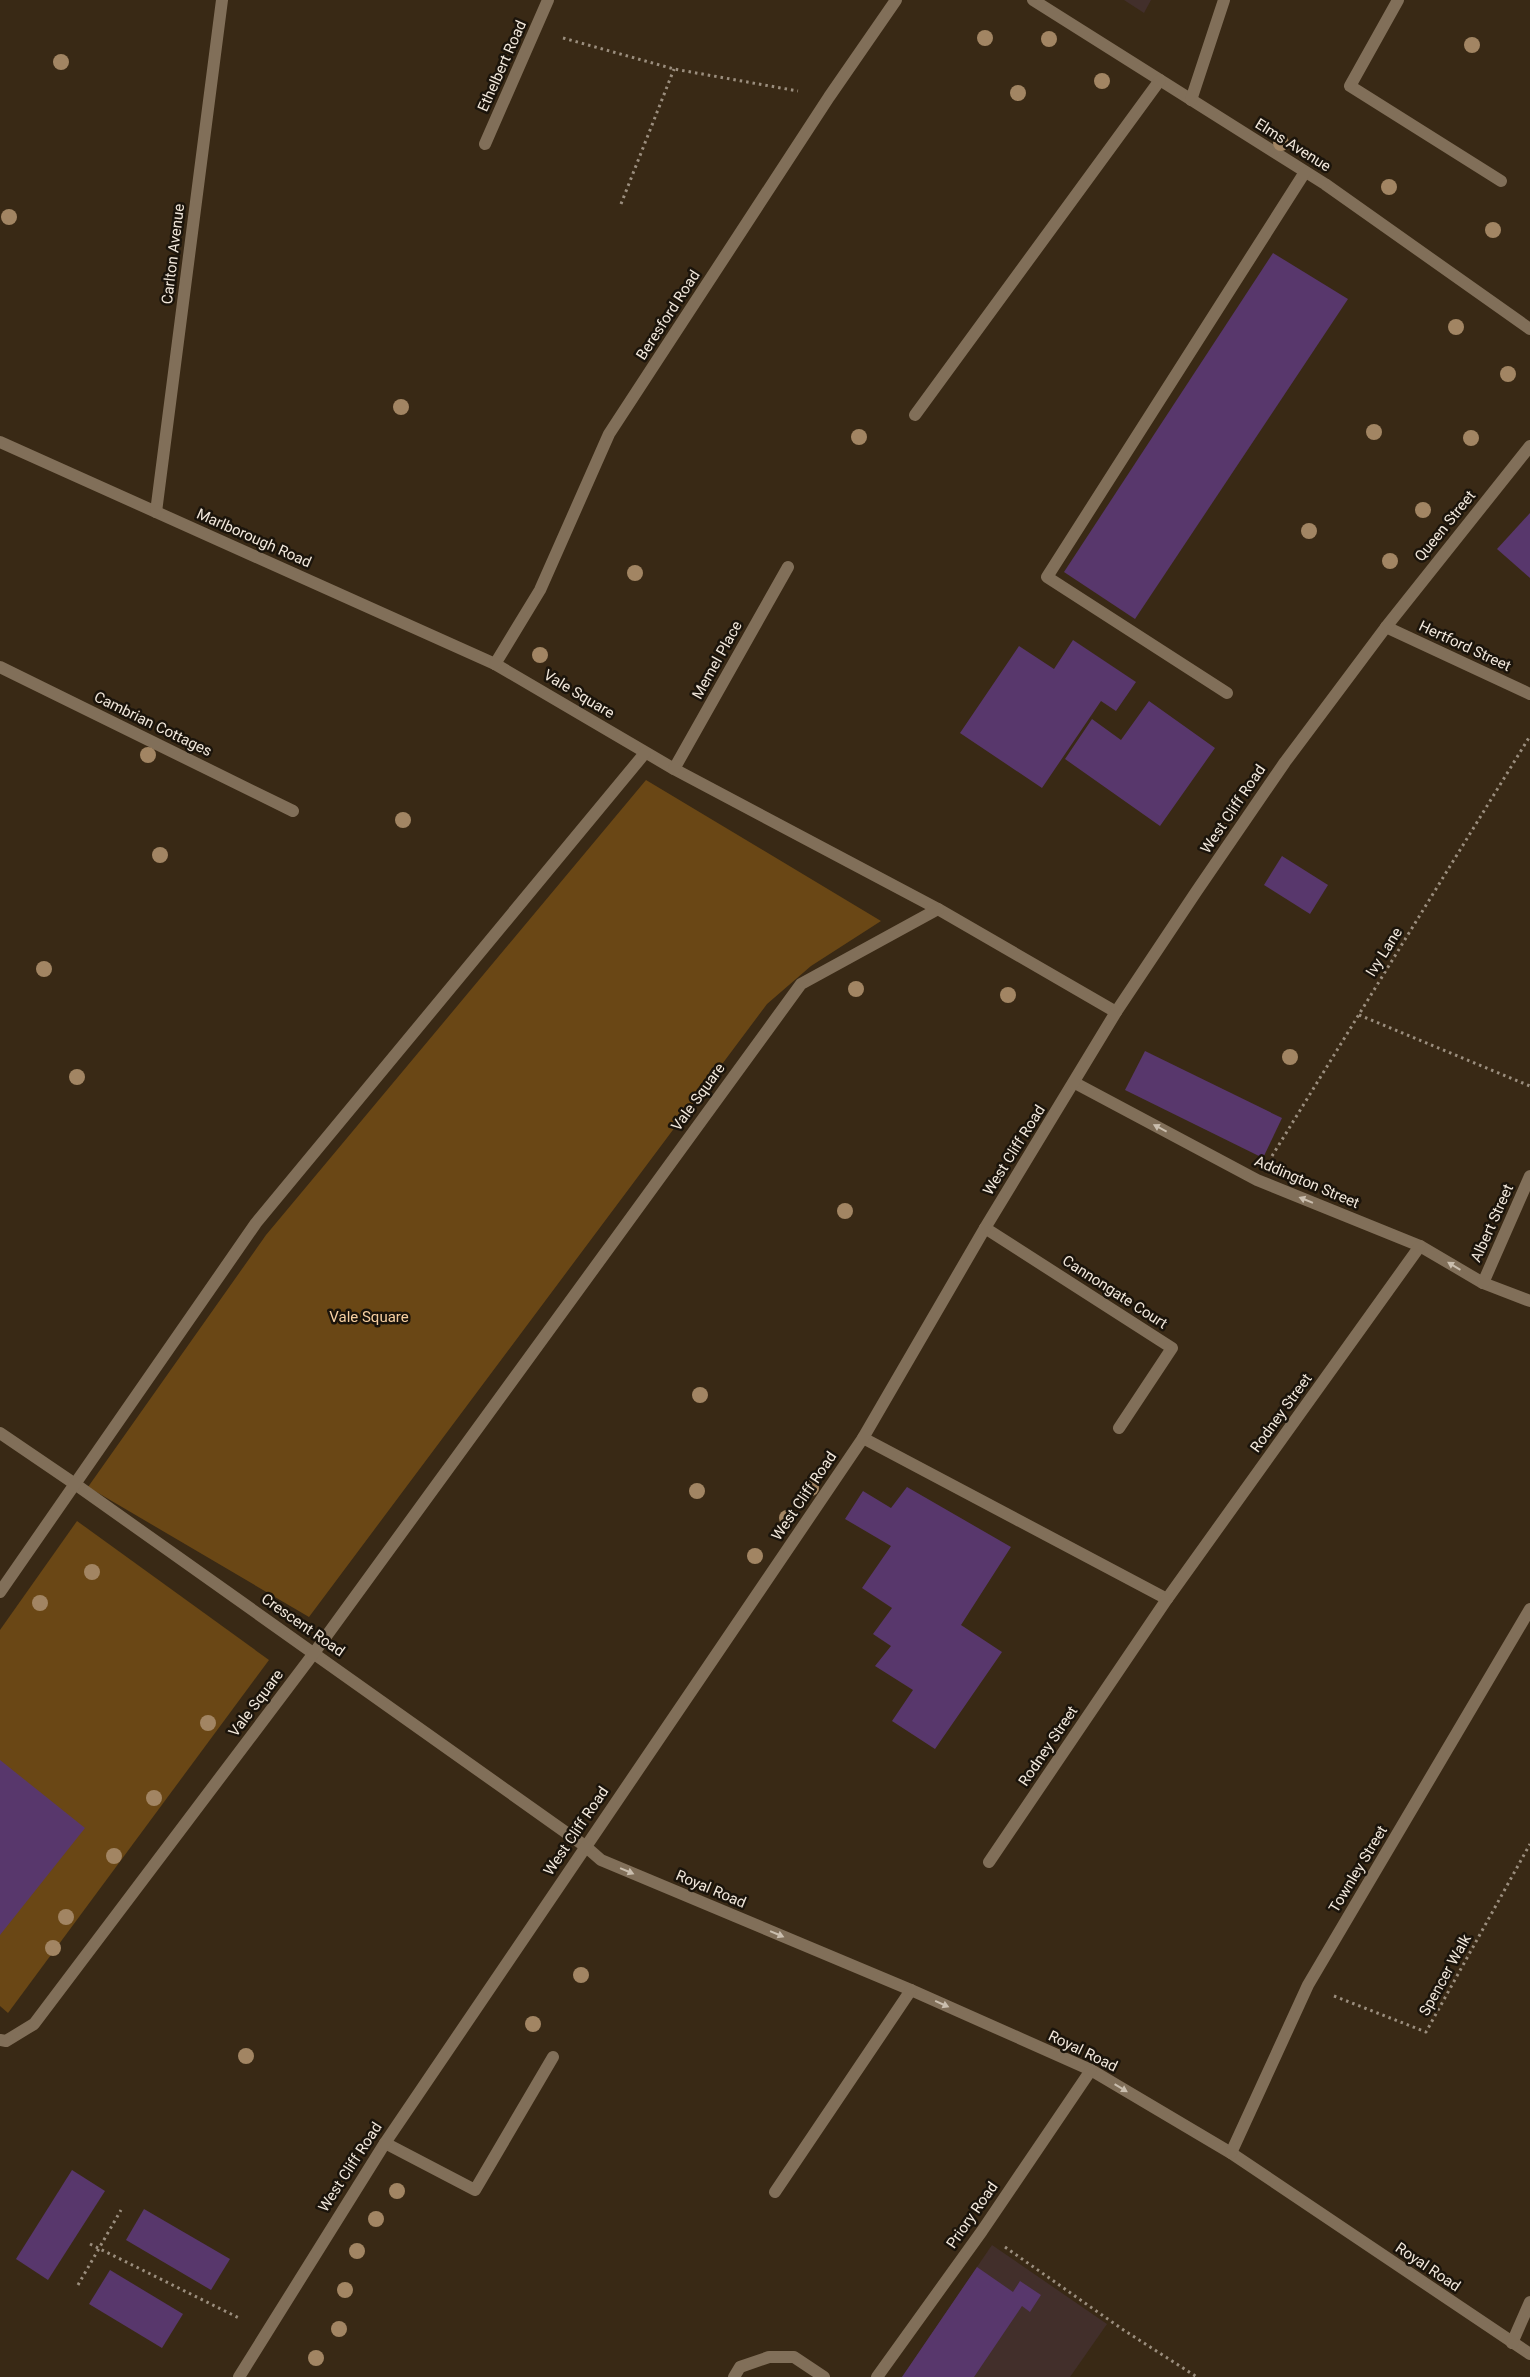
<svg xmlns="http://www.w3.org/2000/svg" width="1530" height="2377" font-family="Roboto,sans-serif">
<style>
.education{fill:#422f2b}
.green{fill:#6a4715}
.building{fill:#58376c}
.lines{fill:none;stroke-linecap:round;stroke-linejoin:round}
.path{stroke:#9b8e7e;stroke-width:3;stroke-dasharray:2.5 4;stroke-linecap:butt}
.minor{stroke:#816f59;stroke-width:12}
.tree{fill:#a28563}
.oneway{fill:#cabeae}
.labels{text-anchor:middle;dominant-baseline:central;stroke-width:5;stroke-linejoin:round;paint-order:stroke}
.street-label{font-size:15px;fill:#f2e8dc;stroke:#1b140b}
.park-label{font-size:15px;fill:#f7d0a2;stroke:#1b140b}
</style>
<rect width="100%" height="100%" fill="#392915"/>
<g class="education">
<polygon points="1124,0 1151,0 1144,13"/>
<polygon points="992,2245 1107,2324 1070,2377 902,2377"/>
</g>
<g class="green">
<polygon points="646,780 881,921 811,966 767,1004 309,1617 88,1487 266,1235"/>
<polygon points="77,1521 269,1660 8,2013 0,2006 0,1630"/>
</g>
<g class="building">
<polygon points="1273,253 1348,299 1135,619 1064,572"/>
<polygon points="1530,513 1530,578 1497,549"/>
<polygon points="1073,640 1136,682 1116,711 1101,701 1042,788 960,733 1019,646 1054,669"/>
<polygon points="1149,701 1215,748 1160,826 1065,759 1092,719 1121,740"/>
<polygon points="1282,856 1328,885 1310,914 1264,885"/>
<polygon points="1145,1051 1282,1118 1263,1158 1125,1090"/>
<polygon points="907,1487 1011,1547 961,1625 1002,1652 935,1749 892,1721 913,1690 875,1666 891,1646 873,1634 892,1608 862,1588 891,1546 845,1519 863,1491 891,1508"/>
<polygon points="0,1760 85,1828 0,1935"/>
<polygon points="72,2170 105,2191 48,2280 16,2259"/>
<polygon points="144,2209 230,2259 211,2290 126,2240"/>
<polygon points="977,2267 1013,2292 1020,2281 1041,2295 1030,2312 1022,2306 974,2377 902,2377"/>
<polygon points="110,2270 183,2314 162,2348 89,2304"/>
</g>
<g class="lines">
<g class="path">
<polyline points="563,38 674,69 798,91"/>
<polyline points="621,204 674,69"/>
<polyline points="1359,1015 1530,1086"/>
<polyline points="1272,1156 1530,736"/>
<polyline points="1334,1996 1426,2032 1530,1844"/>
<polyline points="90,2244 241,2319"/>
<polyline points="1005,2247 1122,2329 1197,2377"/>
<polyline points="78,2285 121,2210"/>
</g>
<g class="minor">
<polyline points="1033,0 1325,184 1530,329"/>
<polyline points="1398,0 1350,86 1501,181"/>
<polyline points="1191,100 1224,0"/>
<polyline points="485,144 548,0"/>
<polyline points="915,415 1160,80"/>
<polyline points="0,442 495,664 674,769 938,909 1116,1012"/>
<polyline points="156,512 222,0"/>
<polyline points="1386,627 1530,694"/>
<polyline points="495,664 540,590 609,434 829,97 896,0"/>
<polyline points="0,667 293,811"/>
<polyline points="1227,693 1047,577 1305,172"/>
<polyline points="674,769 788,567"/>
<polyline points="1075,1083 1257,1180 1420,1246 1483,1283 1530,1301"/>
<polyline points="985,1228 1172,1348 1119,1428"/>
<polyline points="1483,1283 1530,1176"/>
<polyline points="0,1433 75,1484 585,1846 601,1860 911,1990 1091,2070 1231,2153 1530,2354"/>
<polyline points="863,1438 1167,1599"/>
<polyline points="0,1592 256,1223 645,753"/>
<polyline points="989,1862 1167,1599 1420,1246"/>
<polyline points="0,2040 6,2041 34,2024 314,1653 801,984 938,909"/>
<polyline points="385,2143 475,2190 553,2057"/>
<polyline points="1231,2153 1308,1985 1530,1609"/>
<polyline points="775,2192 911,1990"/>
<polyline points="1512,2343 1530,2302"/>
<polyline points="239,2377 385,2143 863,1438 985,1228 1116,1012 1196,892 1285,762 1386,627 1530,446"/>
<polyline points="734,2377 740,2367 769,2357 794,2357 824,2377"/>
<polyline points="877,2377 982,2231 1091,2070"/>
</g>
</g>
<g class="tree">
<circle cx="985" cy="38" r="8"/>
<circle cx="1049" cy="39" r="8"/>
<circle cx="1472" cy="45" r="8"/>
<circle cx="61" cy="62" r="8"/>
<circle cx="1102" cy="81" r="8"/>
<circle cx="1018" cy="93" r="8"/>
<circle cx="1281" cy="143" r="8"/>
<circle cx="1389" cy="187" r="8"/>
<circle cx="9" cy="217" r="8"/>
<circle cx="1493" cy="230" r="8"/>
<circle cx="1456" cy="327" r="8"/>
<circle cx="1508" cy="374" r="8"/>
<circle cx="401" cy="407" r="8"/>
<circle cx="1374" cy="432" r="8"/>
<circle cx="859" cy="437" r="8"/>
<circle cx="1471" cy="438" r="8"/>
<circle cx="1423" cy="510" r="8"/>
<circle cx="1309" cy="531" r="8"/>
<circle cx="1390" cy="561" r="8"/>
<circle cx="635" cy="573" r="8"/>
<circle cx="540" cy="655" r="8"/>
<circle cx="148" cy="755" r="8"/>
<circle cx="403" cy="820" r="8"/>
<circle cx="160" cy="855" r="8"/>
<circle cx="44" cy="969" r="8"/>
<circle cx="856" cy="989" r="8"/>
<circle cx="1008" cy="995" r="8"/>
<circle cx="1290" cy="1057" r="8"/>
<circle cx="77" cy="1077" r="8"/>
<circle cx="845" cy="1211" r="8"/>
<circle cx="700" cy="1395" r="8"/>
<circle cx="811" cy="1488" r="8"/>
<circle cx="697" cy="1491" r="8"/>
<circle cx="787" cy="1518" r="8"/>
<circle cx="755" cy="1556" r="8"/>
<circle cx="92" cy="1572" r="8"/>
<circle cx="40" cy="1603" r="8"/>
<circle cx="208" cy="1723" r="8"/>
<circle cx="154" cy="1798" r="8"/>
<circle cx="114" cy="1856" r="8"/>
<circle cx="66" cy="1917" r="8"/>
<circle cx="53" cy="1948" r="8"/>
<circle cx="581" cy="1975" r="8"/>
<circle cx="533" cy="2024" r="8"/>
<circle cx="246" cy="2056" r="8"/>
<circle cx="397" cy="2191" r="8"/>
<circle cx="376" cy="2219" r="8"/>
<circle cx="357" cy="2251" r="8"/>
<circle cx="345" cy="2290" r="8"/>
<circle cx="339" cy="2329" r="8"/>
<circle cx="316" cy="2358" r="8"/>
</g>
<defs><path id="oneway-solid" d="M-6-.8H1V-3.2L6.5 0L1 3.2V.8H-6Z" transform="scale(1.25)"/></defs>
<g class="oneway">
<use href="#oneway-solid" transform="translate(1160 1128) rotate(-152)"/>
<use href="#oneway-solid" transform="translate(1306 1200) rotate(-158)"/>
<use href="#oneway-solid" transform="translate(1454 1266) rotate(-149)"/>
<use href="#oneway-solid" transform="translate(627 1871) rotate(23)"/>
<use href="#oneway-solid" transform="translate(777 1934) rotate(23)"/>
<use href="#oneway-solid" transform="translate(942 2004) rotate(24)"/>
<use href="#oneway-solid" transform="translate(1121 2088) rotate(31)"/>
</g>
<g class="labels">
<g class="street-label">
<text transform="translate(502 66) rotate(-66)">Ethelbert Road</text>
<text transform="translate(1293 145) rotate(32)">Elms Avenue</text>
<text transform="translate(173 254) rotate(-83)">Carlton Avenue</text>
<text transform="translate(668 315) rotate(-57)">Beresford Road</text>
<text transform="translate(1445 526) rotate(-51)">Queen Street</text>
<text transform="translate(254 538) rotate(24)">Marlborough Road</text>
<text transform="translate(1465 646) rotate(25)">Hertford Street</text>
<text transform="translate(717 660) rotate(-61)">Memel Place</text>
<text transform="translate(579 694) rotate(31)">Vale Square</text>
<text transform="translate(153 724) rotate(26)">Cambrian Cottages</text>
<text transform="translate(1233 809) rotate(-56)">West Cliff Road</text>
<text transform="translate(1384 952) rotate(-58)">Ivy Lane</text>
<text transform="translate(698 1097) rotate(-54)">Vale Square</text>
<text transform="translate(1014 1150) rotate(-58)">West Cliff Road</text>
<text transform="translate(1307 1182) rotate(23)">Addington Street</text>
<text transform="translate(1492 1223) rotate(-66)">Albert Street</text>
<text transform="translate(1115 1292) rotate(33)">Cannongate Court</text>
<text transform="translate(1281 1413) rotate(-54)">Rodney Street</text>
<text transform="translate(804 1496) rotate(-56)">West Cliff Road</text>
<text transform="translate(303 1625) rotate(35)">Crescent Road</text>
<text transform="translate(256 1703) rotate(-53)">Vale Square</text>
<text transform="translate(1048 1746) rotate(-56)">Rodney Street</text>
<text transform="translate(576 1831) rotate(-56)">West Cliff Road</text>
<text transform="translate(1358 1869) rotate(-59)">Townley Street</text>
<text transform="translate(711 1889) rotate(23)">Royal Road</text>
<text transform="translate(1445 1975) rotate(-61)">Spencer Walk</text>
<text transform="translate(1083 2051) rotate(26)">Royal Road</text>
<text transform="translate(350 2167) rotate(-57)">West Cliff Road</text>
<text transform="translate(972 2215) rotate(-55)">Priory Road</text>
<text transform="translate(1428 2267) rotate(34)">Royal Road</text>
</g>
<g class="park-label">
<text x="369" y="1317">Vale Square</text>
</g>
</g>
</svg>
